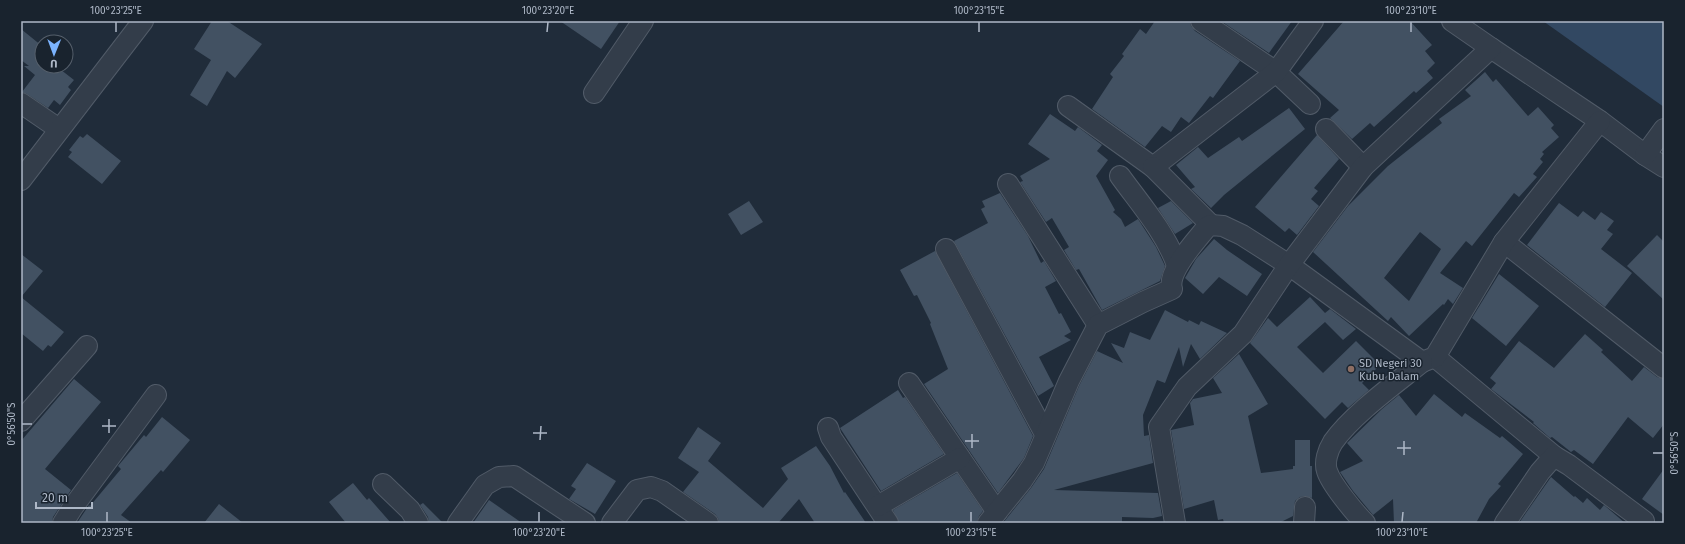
<svg xmlns="http://www.w3.org/2000/svg" width="1685" height="544" font-family="'Fira Sans',sans-serif">
<style>
.water{fill:#324862}
.building{fill:#425162;fill-rule:evenodd}
.lines{fill:none;stroke-linecap:round;stroke-linejoin:round}
.street-casing{stroke:#515b68;stroke-width:22}
.street{stroke:#333d4a;stroke-width:20}
.ticks{fill:none;stroke:#aeb8c7;stroke-width:1.5}
.education-dot{fill:#8d6e63;stroke:#19232e;stroke-width:1.5}
.labels{text-anchor:middle;dominant-baseline:central;stroke-width:3;stroke-linejoin:round;paint-order:stroke}
.poi-label{font-size:11px;fill:#aeb8c7;stroke:#19232e;text-anchor:start}
.neatline{fill:none;stroke:#aeb8c7;stroke-width:1.5}
.ticks-label{font-size:10px;text-anchor:middle;fill:#aeb8c7}
</style>
<rect width="100%" height="100%" fill="#202c3a"/>
<polygon class="water" points="1543,21 1664,21 1664,107 1654,100"/>
<g class="building">
<polygon points="212,21 227,21 262,44 235,78 227,71 207,106 190,95 211,60 194,49"/>
<polygon points="560,21 620,21 601,49"/>
<polygon points="1155,21 1190,21 1191,26 1195,31 1240,61 1213,98 1210,96 1189,123 1181,117 1171,132 1162,126 1145,147 1092,109 1113,77 1110,74 1124,56 1122,54 1140,29 1146,34"/>
<polygon points="1221,21 1292,21 1269,53"/>
<polygon points="1344,21 1410,21 1432,45 1425,51 1435,63 1427,71 1433,78 1416,93 1414,91 1374,127 1370,123 1352,139 1330,118 1339,110 1298,74"/>
<polygon points="21,29 42,46 42,66 56,66 74,80 68,87 71,90 60,105 54,100 48,108 27,94 22,92 35,75 24,66 29,66 21,60"/>
<path d="M1485,72L1493,82L1496,79L1528,116L1538,107L1554,125L1551,128L1559,137L1542,152L1544,154L1540,159L1543,162L1533,174L1537,177L1519,197L1514,193L1472,246L1466,241L1440,273L1463,288L1453,304L1448,299L1444,305L1443,304L1409,336L1391,317L1388,321L1313,252L1348,206L1388,166L1442,123L1439,119L1471,96L1465,90ZM1420,232L1441,249L1409,301L1384,278Z"/>
<polygon points="1289,108 1305,129 1224,195 1211,208 1191,189 1195,187 1176,165 1198,147 1208,158 1239,137 1242,141"/>
<polygon points="1050,114 1075,131 1078,127 1102,145 1097,151 1108,160 1096,176 1115,210 1113,212 1121,219 1125,227 1138,219 1156,247 1165,266 1160,281 1102,310 1079,269 1076,270 1064,250 1069,247 1052,218 1046,222 1020,182 1023,181 1020,176 1050,159 1028,144"/>
<polygon points="87,134 121,161 102,184 68,157 72,152 69,150 80,136 83,138"/>
<polygon points="1317,135 1339,159 1314,188 1318,191 1311,199 1319,206 1297,235 1289,228 1285,232 1255,207"/>
<polygon points="1000,193 1028,236 1041,263 1044,261 1056,281 1045,287 1059,314 1061,313 1071,332 1064,336 1071,340 1039,357 1054,386 1038,396 954,241 988,223 981,209 985,207 982,201"/>
<polygon points="749,201 763,222 741,235 728,214"/>
<polygon points="1171,201 1193,223 1175,234 1158,208"/>
<polygon points="1559,203 1578,217 1583,211 1595,220 1601,212 1614,221 1607,230 1613,234 1601,249 1632,273 1605,307 1527,245"/>
<polygon points="1657,235 1664,242 1664,300 1627,266"/>
<polygon points="1214,239 1227,250 1262,274 1247,296 1219,277 1203,294 1185,278 1196,259"/>
<polygon points="935,251 1033,436 1024,458 998,493 924,384 948,369 930,324 931,323 917,295 914,296 900,270"/>
<polygon points="21,254 43,271 21,297 64,332 51,347 48,345 43,351 21,333"/>
<polygon points="1499,274 1539,306 1506,346 1472,318"/>
<polygon points="1310,297 1325,313 1330,309 1356,329 1343,340 1325,322 1297,347 1323,373 1356,341 1380,365 1362,383 1369,390 1348,408 1342,402 1325,419 1250,343 1268,318 1277,327"/>
<polygon points="1165,310 1188,322 1189,320 1199,325 1201,321 1227,333 1200,359 1191,344 1183,367 1179,347 1165,383 1157,380 1143,415 1144,436 1149,435 1153,463 1054,490 1158,493 1162,516 1153,518 1122,517 1122,523 1003,523 1031,488 1044,469 1079,386 1097,351 1123,363 1111,343 1124,348 1130,332 1150,340"/>
<polygon points="1585,334 1603,350 1601,352 1632,381 1644,367 1657,377 1664,379 1664,424 1653,438 1628,417 1593,464 1574,450 1571,452 1552,437 1550,438 1533,423 1534,422 1491,389 1496,383 1490,378 1519,341 1554,368"/>
<polygon points="1239,354 1268,404 1248,416 1261,473 1293,469 1293,466 1295,466 1295,440 1310,440 1310,466 1312,466 1312,498 1306,496 1300,497 1295,501 1293,516 1279,523 1224,523 1223,519 1218,520 1214,500 1184,509 1171,430 1194,425 1190,403 1193,399 1222,393 1213,378"/>
<polygon points="74,379 101,402 45,469 71,490 53,517 52,523 21,523 21,441"/>
<polygon points="898,390 903,398 905,397 944,454 881,491 840,428"/>
<polygon points="1434,394 1462,417 1465,413 1500,438 1502,436 1523,454 1498,484 1501,486 1489,499 1476,523 1394,523 1393,499 1373,515 1353,491 1340,472 1363,461 1347,443 1382,409 1399,395 1416,416"/>
<polygon points="162,417 190,440 163,472 161,470 121,515 132,523 77,523 89,505 90,506 121,469 118,466 144,435 146,437"/>
<polygon points="698,427 721,443 708,461 763,508 788,479 781,468 816,446 830,466 844,493 845,492 866,523 815,523 799,499 779,522 780,523 719,523 718,518 715,514 683,492 699,472 678,458"/>
<polygon points="587,463 616,481 595,514 569,499 576,489 571,486"/>
<polygon points="1664,469 1664,515 1642,499"/>
<polygon points="957,473 983,511 979,516 977,523 899,523 893,510"/>
<polygon points="1551,477 1574,497 1575,496 1583,503 1587,498 1600,510 1604,505 1625,523 1519,523"/>
<polygon points="353,483 367,500 369,498 391,523 346,523 329,502"/>
<polygon points="489,500 522,523 473,523"/>
<polygon points="423,503 443,523 429,523 428,517 420,505"/>
<polygon points="219,504 243,523 204,523"/>
</g>
<g class="lines">
<defs>
<g id="street">
<polyline points="1201,21 1276,72 1310,104"/>
<polyline points="1491,48 1600,121 1645,155 1664,167"/>
<polyline points="594,93 643,21"/>
<polyline points="21,103 59,129"/>
<polyline points="1068,106 1153,167 1276,72 1313,21"/>
<polyline points="1326,129 1363,167"/>
<polyline points="1645,155 1664,129"/>
<polyline points="1153,167 1211,225"/>
<path d="M1120,176C1141,205 1165,232 1177,265"/>
<polyline points="21,180 143,21"/>
<polyline points="1008,184 1098,325"/>
<polyline points="1504,242 1664,368"/>
<polyline points="946,249 1045,434"/>
<polyline points="1435,357 1554,456"/>
<polyline points="909,383 997,512"/>
<polyline points="21,421 87,346"/>
<polyline points="828,428 831,437 888,523"/>
<polyline points="383,484 410,510 418,523"/>
<polyline points="878,506 960,458"/>
<polyline points="63,523 73,507 156,395"/>
<polyline points="458,523 485,485 499,477 514,476 585,523"/>
<polyline points="612,523 637,490 651,487 662,491 708,523"/>
<path d="M988,523L1022,481L1034,463L1069,381L1098,325L1143,302L1172,289C1167,271 1196,241 1207,227L1211,225L1223,226L1242,235L1289,265L1422,362L1435,357L1504,242L1600,121"/>
<polyline points="1175,523 1159,427 1187,387 1243,334 1289,265 1363,167 1491,48 1452,21"/>
<polyline points="1304,523 1305,507"/>
<path d="M1365,523C1355,513 1331,484 1327,471C1324,462 1328,450 1333,442C1353,414 1395,384 1422,362"/>
<polyline points="1505,523 1540,472 1554,456 1569,465 1644,521"/>
</g>
</defs>
<use href="#street" class="street-casing"/>
<use href="#street" class="street"/>
</g>
<path class="ticks" d="M116,32V22M547,32L548,22M979,32V22M1411,32V22M22,424H32M102,426H116M109,433V419M533,433H547M540,440L541,426M965,441H979M972,448V434M1397,448H1411M1653,453H1663M1404,455V441M107,522V512M539,522V512M971,522V512M1402,522L1403,512"/>
<circle class="education-dot" cx="1351" cy="369" r="4"/>
<g class="labels">
<g class="poi-label">
<text x="1359" y="363">SD Negeri 30<tspan x="1359" dy="13">Kubu Dalam</tspan></text>
</g>
</g>
<rect width="1685" height="544" fill="none" stroke="#19232e" stroke-width="44"/>
<g transform="translate(54 54) rotate(181)"><circle r="19" fill="#19232e" stroke="#555f6b"/>
<path d="M0-3L7 15L0 10L-7 15Z" fill="#7bb3fe"/>
<text y="-6" font-size="11" font-weight="bold" text-anchor="middle" fill="#aeb8c7">U</text>
</g>
<path d="M36 502v6h56v-6" fill="none" stroke="#aeb8c7" stroke-width="2"/>
<text x="42" y="502" font-size="12" fill="#aeb8c7" stroke="#19232e" stroke-width="3" paint-order="stroke">20 m</text>
<rect x="22" y="22" width="1641" height="500" class="neatline"/>
<g class="ticks-label">
<text x="116" y="14">100°23'25"E</text>
<text x="548" y="14">100°23'20"E</text>
<text x="979" y="14">100°23'15"E</text>
<text x="1411" y="14">100°23'10"E</text>
<text transform="translate(11 424) rotate(-90)" y="4">0°56'50"S</text>
<text transform="translate(1674 453) rotate(-90)" y="4">0°56'50"S</text>
<text x="107" y="536">100°23'25"E</text>
<text x="539" y="536">100°23'20"E</text>
<text x="971" y="536">100°23'15"E</text>
<text x="1402" y="536">100°23'10"E</text>
</g>
</svg>
